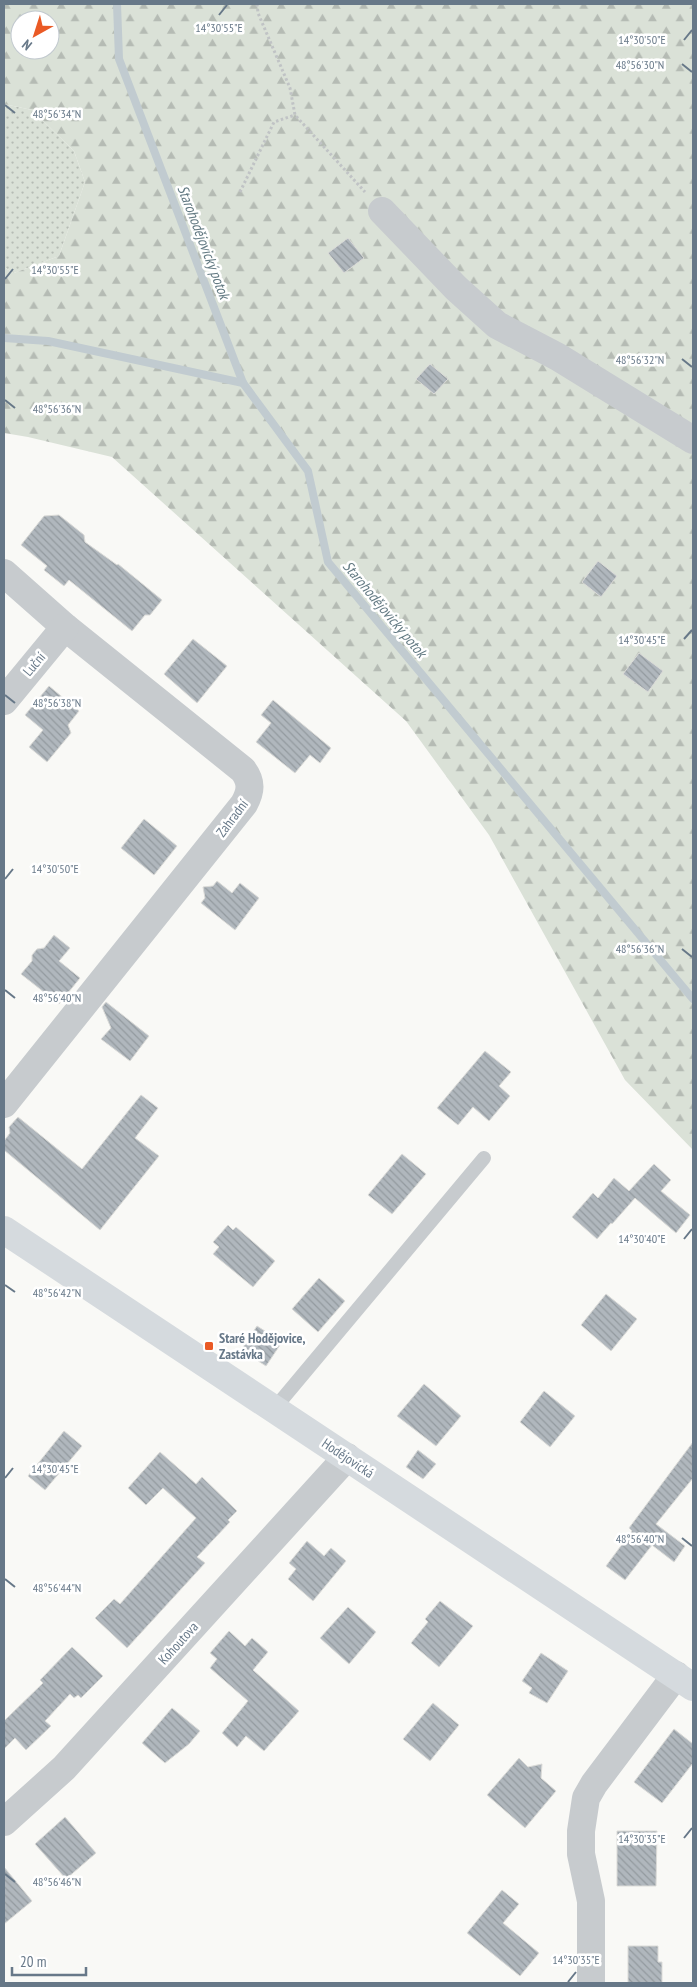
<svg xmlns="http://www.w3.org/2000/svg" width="697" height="1987" font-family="'PT Sans Narrow',sans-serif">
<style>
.grass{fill:url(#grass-dots)}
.forest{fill:url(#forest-firs);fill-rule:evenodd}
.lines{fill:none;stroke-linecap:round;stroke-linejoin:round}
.stream{stroke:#c1cbd0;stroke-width:8}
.building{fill:url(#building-back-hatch);stroke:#dbdbd8}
.path{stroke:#c0c3c5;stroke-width:3;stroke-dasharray:2.5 2.5;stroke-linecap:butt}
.lane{stroke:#c7cbce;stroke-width:14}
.street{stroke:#c7cbce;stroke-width:28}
.secondary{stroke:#d5dade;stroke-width:28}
.ticks{fill:none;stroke:#677888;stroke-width:2}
.poi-dot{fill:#ea5a25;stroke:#fff;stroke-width:2}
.labels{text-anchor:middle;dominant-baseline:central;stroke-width:5;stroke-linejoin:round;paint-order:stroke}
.street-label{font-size:14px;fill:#677888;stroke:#fff}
.poi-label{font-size:14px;font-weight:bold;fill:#677888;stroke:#fff;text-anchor:start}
.water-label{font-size:15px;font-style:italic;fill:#637a83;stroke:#fff}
.ticks-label{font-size:12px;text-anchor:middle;fill:#677888;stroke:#fff;stroke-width:5;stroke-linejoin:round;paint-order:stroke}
</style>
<defs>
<pattern id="grass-dots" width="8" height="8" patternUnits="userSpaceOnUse" patternTransform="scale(1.25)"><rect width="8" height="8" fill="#dae1d7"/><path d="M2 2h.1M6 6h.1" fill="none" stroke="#b5bbb4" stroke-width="1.8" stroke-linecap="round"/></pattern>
<pattern id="forest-firs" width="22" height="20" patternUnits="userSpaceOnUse" patternTransform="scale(1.25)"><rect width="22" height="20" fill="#dae1d7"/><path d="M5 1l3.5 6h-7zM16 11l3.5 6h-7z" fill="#b5bbb4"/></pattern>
<pattern id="building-back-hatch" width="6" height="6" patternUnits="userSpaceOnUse" patternTransform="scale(1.25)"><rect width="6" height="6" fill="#b0b7bd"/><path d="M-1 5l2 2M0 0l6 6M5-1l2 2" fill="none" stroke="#939a9f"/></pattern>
</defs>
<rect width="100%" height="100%" fill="#f9f9f6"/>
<polygon class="grass" points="4,104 32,110 74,151 85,182 59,256 14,273 4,267"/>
<path class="forest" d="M4,4H693V1150L625,1080L489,835L406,721L112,457L28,437L4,433V267L14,273L59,256L85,182L74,151L32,110L4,104ZM20,20H50V50H20Z"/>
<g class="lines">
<g class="stream">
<polyline points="117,4 119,59 243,383 308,471 328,562 693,999"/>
<polyline points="4,338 48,341 243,383"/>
</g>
</g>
<g class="building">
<polygon points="348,238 364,258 344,273 328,253"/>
<polygon points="430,364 448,379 434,394 416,379"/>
<polygon points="59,515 84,535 85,542 117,565 118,564 162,600 150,615 145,615 132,631 69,580 64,586 44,570 47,566 21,545 44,516"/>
<polygon points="598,561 617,576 601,597 582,582"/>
<polygon points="193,639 227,666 197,703 164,674"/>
<polygon points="639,653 663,671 648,692 623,674"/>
<polygon points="49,686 79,711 68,725 71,733 47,762 29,747 43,730 25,715"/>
<polygon points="273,700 331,748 320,763 310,755 295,773 256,742 271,723 261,715"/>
<polygon points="144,819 177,846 154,875 121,848"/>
<polygon points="217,881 232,893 240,883 259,898 235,930 201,903 205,898 203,887 213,886"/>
<polygon points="54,935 70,948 59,961 80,978 59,1004 21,974 32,961 32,955 37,949 44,948"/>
<polygon points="106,1002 149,1036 130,1061 101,1039 111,1028 102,1007"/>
<polygon points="485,1051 511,1072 499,1086 510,1096 489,1121 473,1107 458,1125 437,1108"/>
<polygon points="141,1095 158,1108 135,1138 159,1156 100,1230 4,1150 4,1141 10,1133 9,1127 18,1117 82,1169"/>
<polygon points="402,1154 426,1174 392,1214 368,1195"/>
<polygon points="654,1164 671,1180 661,1191 690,1215 676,1233 635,1198 612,1224 611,1223 597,1239 572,1217 593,1193 598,1198 614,1178 629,1191"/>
<polygon points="228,1225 233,1230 236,1227 275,1261 253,1287 213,1254 219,1247 213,1242"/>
<polygon points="319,1278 345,1301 318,1332 292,1309"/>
<polygon points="606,1294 637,1319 611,1351 581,1325"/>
<polygon points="257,1326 282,1342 266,1366 241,1350"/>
<polygon points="424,1384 461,1416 436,1446 397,1416"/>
<polygon points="544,1391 575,1416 550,1447 520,1422"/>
<polygon points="64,1431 82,1446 45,1490 28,1476"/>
<polygon points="693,1442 693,1478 656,1524 685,1546 674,1562 652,1545 625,1580 606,1566 632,1531 629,1528"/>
<polygon points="418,1450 436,1464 423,1479 406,1467"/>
<polygon points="160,1452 196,1484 202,1477 237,1511 228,1520 230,1522 197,1557 205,1563 127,1648 95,1618 114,1599 120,1604 196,1518 163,1488 146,1505 128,1488"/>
<polygon points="307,1541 324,1556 331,1548 346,1561 313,1601 288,1579 296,1569 289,1563"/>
<polygon points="440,1601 473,1626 439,1667 411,1643 428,1622 425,1619"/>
<polygon points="348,1607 376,1632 349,1664 320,1638"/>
<polygon points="229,1631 245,1646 252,1638 268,1652 253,1670 299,1711 264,1751 246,1736 237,1747 222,1733 248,1701 210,1668 217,1659 210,1653"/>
<polygon points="72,1647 103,1676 81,1698 78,1695 74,1698 70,1694 45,1721 51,1726 26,1750 15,1738 4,1749 4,1721 43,1683 40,1680"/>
<polygon points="541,1653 568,1671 547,1703 529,1693 532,1688 522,1681"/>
<polygon points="433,1703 459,1725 430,1761 403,1739"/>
<polygon points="172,1708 200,1731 189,1744 165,1763 142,1743"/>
<polygon points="674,1729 693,1744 693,1763 662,1803 634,1782"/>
<polygon points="519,1758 528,1767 542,1764 541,1778 556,1791 525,1828 487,1795"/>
<polygon points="65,1817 96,1853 66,1879 35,1844"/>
<polygon points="617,1831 657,1831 656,1886 617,1886"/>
<polygon points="4,1867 32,1901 4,1924"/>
<polygon points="502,1890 519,1904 503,1923 539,1953 520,1976 467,1933"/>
<polygon points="628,1946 658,1946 658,1962 662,1962 662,1983 628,1983"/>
</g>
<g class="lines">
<g class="path">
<polyline points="257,4 258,13 290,88 295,115 365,192"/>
<polyline points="240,192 274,122 295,115"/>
</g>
<polyline class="lane" points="274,1409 484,1158"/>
<g class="street">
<polyline points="382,211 456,288 497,325 558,357 693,440"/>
<path d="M4,573L65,627L243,770C252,782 251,791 244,804L4,1104"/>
<polyline points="4,701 65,627"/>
<polyline points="4,1822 64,1768 347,1457"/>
<polyline points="591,1983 591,1901 581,1854 581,1831 586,1798 594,1784 676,1675"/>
</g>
<polyline class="secondary" points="4,1230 693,1687"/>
</g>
<path class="ticks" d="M219,15L227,5M684,40L692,30M682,64L692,72M5,105L15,113M5,279L13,269M682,359L692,367M5,400L15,408M684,639L692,630M5,695L15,703M5,879L13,869M682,949L692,957M5,990L15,998M684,1239L692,1229M5,1285L15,1292M5,1478L13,1468M682,1538L692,1546M5,1579L15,1587M684,1838L692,1828M5,1874L15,1882M568,1982L576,1972"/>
<rect class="poi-dot" x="204" y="1341" width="10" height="10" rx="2.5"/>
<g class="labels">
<g class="street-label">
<text transform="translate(34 664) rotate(-50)">Luční</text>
<text transform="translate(232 818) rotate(-53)">Zahradní</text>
<text transform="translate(348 1458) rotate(34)">Hodějovická</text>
<text transform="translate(178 1643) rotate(-48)">Kohoutova</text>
</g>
<g class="poi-label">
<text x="219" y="1338">Staré Hodějovice,<tspan x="219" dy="16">Zastávka</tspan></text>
</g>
<g class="water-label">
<text transform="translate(204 242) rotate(69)">Starohodějovický potok</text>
<text transform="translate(385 609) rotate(50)">Starohodějovický potok</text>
</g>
</g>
<g class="ticks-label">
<text x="219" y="32">14°30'55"E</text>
<text x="642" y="44">14°30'50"E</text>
<text x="640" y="69">48°56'30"N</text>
<text x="57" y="118">48°56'34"N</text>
<text x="55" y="274">14°30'55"E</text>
<text x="640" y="364">48°56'32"N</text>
<text x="57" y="413">48°56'36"N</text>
<text x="642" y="644">14°30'45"E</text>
<text x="57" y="707">48°56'38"N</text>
<text x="55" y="873">14°30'50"E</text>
<text x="640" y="953">48°56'36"N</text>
<text x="57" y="1002">48°56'40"N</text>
<text x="642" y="1243">14°30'40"E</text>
<text x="57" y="1297">48°56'42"N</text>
<text x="55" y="1473">14°30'45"E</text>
<text x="640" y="1543">48°56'40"N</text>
<text x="57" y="1592">48°56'44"N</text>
<text x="642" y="1843">14°30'35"E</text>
<text x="57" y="1886">48°56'46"N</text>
<text x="576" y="1964">14°30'35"E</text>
</g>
<rect width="697" height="1987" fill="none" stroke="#677888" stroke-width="10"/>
<g transform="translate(35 35) rotate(219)"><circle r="24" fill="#ffffff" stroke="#c2c9cf"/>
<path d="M0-4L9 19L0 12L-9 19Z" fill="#ea5a25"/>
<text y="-8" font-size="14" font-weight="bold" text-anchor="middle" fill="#677888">N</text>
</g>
<path d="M12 1967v8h74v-8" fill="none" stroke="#677888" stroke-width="2.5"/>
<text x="20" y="1967" font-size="15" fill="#677888" stroke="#ffffff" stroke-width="4" paint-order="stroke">20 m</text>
</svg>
